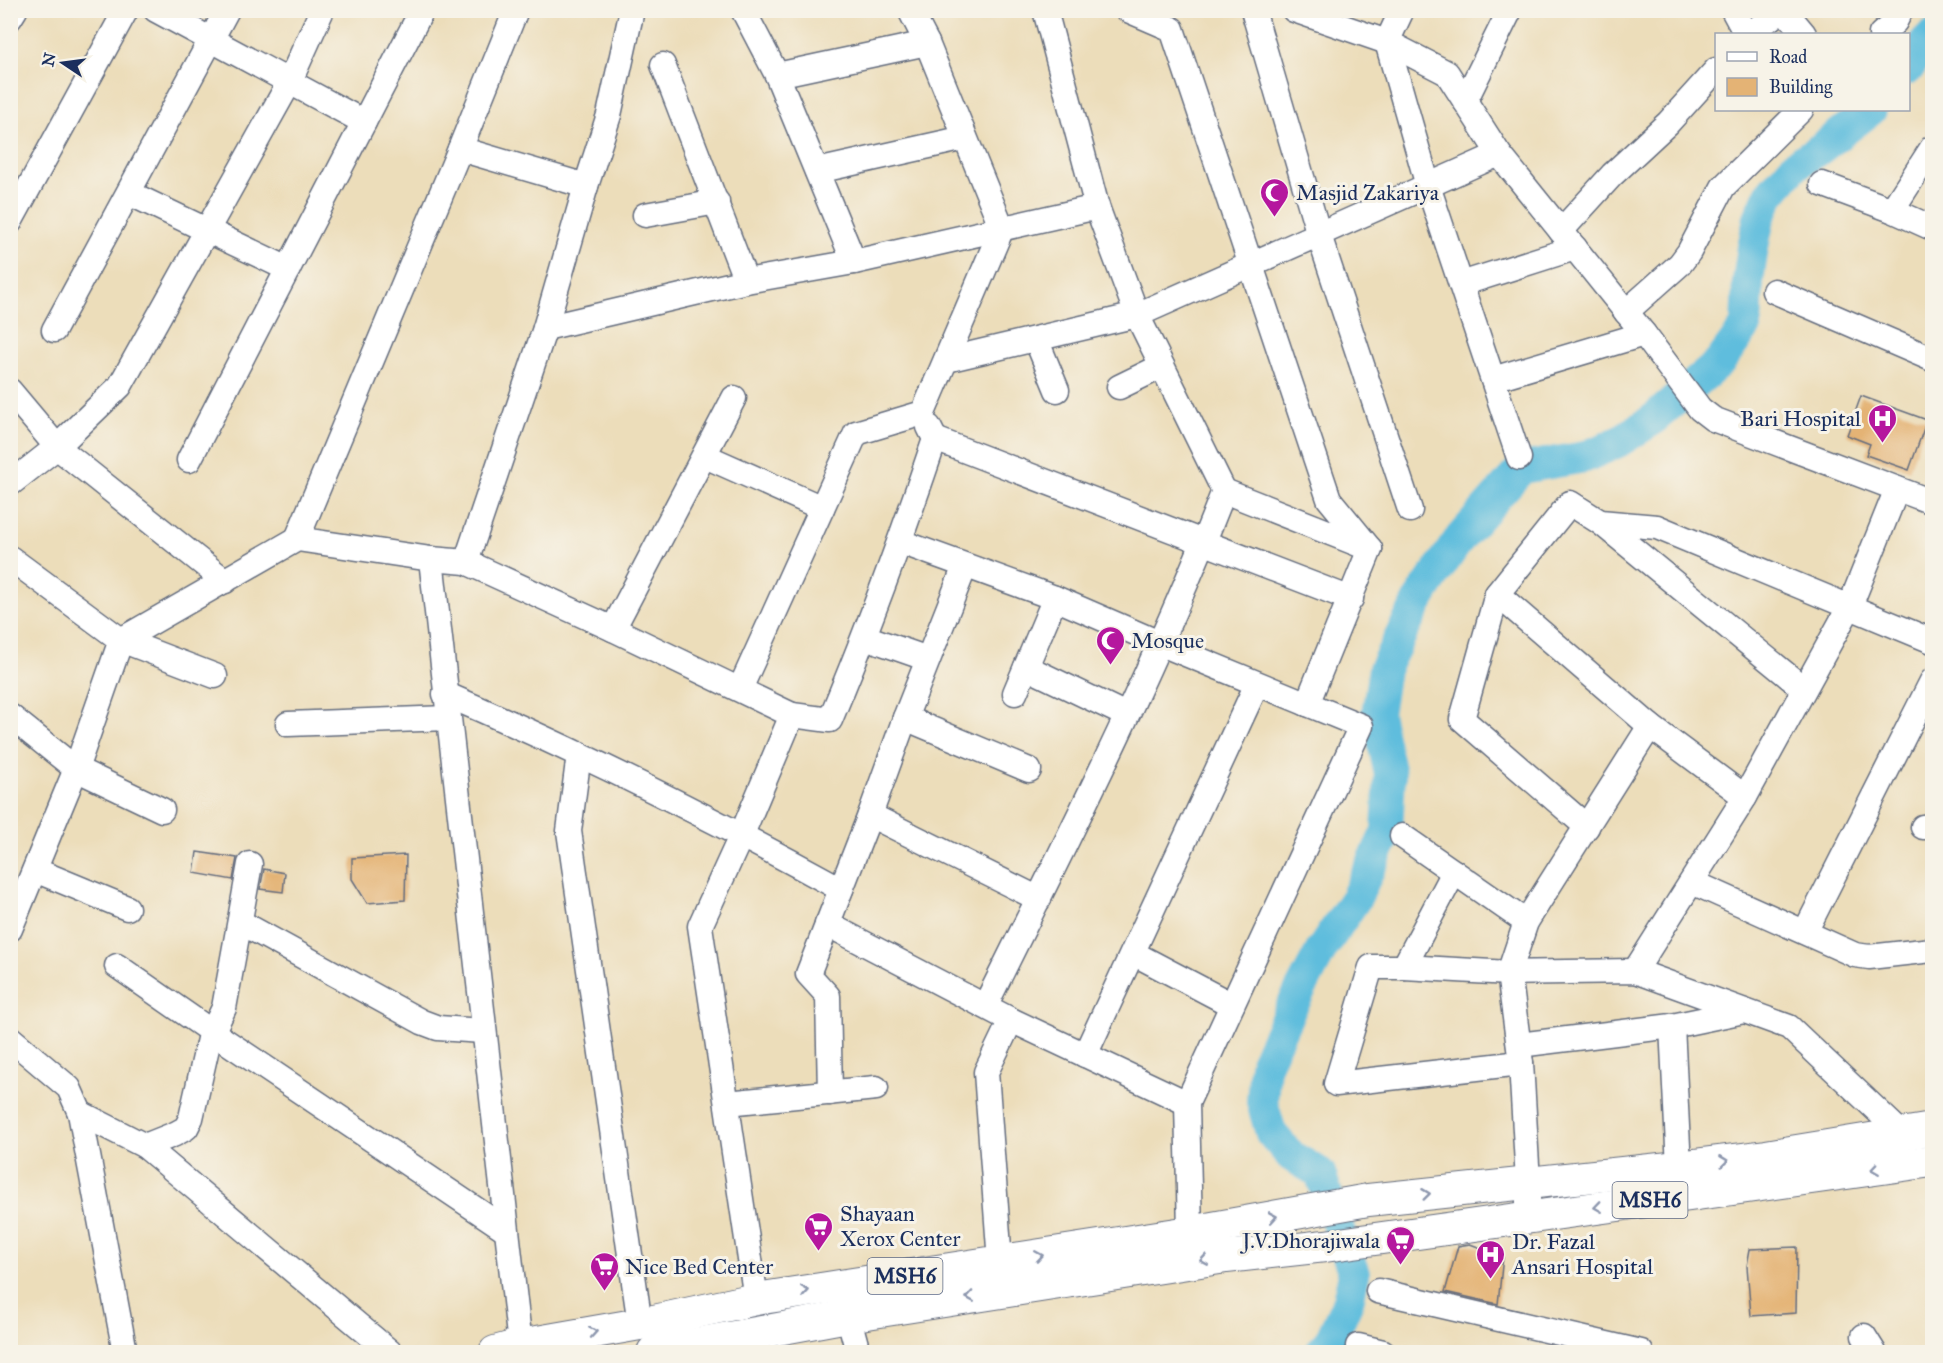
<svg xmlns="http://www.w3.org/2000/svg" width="1943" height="1363" font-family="'IM FELL Great Primer',serif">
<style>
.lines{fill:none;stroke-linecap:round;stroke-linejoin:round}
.river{stroke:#5fbddd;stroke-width:32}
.building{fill:#e4b375}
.minor-casing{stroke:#646c7e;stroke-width:27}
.major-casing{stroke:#646c7e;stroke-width:34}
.minor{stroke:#fff;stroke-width:24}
.major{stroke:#fff;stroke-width:32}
.oneway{stroke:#8d97ae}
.labels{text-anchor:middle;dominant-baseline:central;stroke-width:6;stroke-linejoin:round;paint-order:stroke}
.shield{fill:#f7f3e8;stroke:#5d6a87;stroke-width:1.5}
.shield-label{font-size:21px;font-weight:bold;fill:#1b2f5e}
.poi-label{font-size:22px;fill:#1b2f5e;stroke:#f7f3e8;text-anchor:start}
</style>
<rect width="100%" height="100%" fill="#f7f3e8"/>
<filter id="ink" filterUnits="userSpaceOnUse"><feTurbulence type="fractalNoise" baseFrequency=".0167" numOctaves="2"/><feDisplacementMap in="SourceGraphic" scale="12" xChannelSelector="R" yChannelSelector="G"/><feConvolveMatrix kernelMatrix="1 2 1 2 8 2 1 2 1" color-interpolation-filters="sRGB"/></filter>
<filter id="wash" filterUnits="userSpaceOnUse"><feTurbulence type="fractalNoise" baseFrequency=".008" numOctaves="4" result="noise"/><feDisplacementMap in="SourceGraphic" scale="24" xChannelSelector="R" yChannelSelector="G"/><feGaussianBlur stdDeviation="1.35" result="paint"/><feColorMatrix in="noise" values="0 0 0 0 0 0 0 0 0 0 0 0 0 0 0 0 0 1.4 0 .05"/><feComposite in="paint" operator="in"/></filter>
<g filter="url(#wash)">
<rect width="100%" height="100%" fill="#ecddba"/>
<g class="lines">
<g class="river">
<polyline points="1908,69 1926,42 1932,36"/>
<polyline points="1321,1352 1331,1339 1348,1301 1354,1274 1320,1173 1291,1156 1271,1133 1262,1102 1265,1065 1291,1008 1322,949 1356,898 1387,831 1390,775 1377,714 1384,669 1405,627 1424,591 1460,538 1522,468 1585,457 1618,442 1651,421 1719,363 1746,326 1748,281 1753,247 1759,218 1770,194 1794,166 1820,149 1871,110"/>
</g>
</g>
<g id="blocks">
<g class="building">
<polygon points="1861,396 1927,420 1909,470 1866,455 1870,444 1847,435"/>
<polygon points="197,852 237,858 233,880 194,873"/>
<polygon points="406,855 405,900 367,903 352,879 352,858"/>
<polygon points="264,869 285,873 283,892 260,889"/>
<polygon points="1470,1244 1503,1256 1498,1304 1445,1292 1458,1246"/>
<polygon points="1797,1247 1796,1313 1751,1316 1747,1266 1750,1249"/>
</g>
</g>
</g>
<g filter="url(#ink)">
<use href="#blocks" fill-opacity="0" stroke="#646c7e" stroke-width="1.5"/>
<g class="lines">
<defs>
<g id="minor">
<polyline points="156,10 364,122"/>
<polyline points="743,10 777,75 854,262"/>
<polyline points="1128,10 1172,29 1329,499 1370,549"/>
<polyline points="1253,10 1319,235 1410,510"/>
<polyline points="1294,10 1387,42 1447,73 1499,154 1644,334 1700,409 1713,419 1932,502"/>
<polyline points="1402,10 1387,42 1428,186 1519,458"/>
<polyline points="1733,10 1746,34"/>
<polyline points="1784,10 1804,34"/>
<polyline points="10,18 15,10"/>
<polyline points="1750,34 1781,10"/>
<polyline points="1881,34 1895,22 1901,10"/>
<polyline points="663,65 746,281"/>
<polyline points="777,75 927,43"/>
<polyline points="1465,101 1510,10"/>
<polyline points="460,149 586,186"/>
<polyline points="817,171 965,138"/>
<polyline points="1822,184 1892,210 1932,228"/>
<polyline points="129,193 288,269"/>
<polyline points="1892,210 1932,148"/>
<polyline points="645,215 717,202"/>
<polyline points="10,222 126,10"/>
<polyline points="1561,231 1612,175 1668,123 1716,70"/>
<polyline points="1461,284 1575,248"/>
<polyline points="1774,291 1932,359"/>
<polyline points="1626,312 1680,264 1689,252 1723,187 1801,110"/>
<polyline points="545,328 746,281 854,262 1097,207"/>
<polyline points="54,330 227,10"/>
<polyline points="1036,339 1057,390"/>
<polyline points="946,360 1137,315 1499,154"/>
<polyline points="1493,379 1644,334"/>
<polyline points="1119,387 1162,366"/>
<polyline points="10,391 57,447 225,581"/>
<polyline points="935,439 1351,599"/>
<polyline points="705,456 822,508"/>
<polyline points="189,460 422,10"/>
<polyline points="10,484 57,447 120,386 289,83 322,10"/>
<polyline points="1224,491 1368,548"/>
<polyline points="1600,522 1657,527 1932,641"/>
<polyline points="297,539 460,149 516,10"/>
<polyline points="901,542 1055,598 1159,643 1361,726 1187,1103 1190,1232"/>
<polyline points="10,558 121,640 215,676"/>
<polyline points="431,559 520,1345"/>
<polyline points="466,562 545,328 586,186 609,115 632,10"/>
<polyline points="1497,594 1650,726 1745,797"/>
<polyline points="613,629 734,398"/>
<polyline points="865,637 928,659"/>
<polyline points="1026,667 1126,715"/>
<polyline points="740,689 856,433 923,413 1002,228 927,43 910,10"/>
<polyline points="1015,693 1055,598"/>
<path d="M445,694C580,752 712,818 841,889"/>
<polyline points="1307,704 1370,549"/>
<path d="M792,715L830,720C869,627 903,534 935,439L929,427"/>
<polyline points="10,716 76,769 162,810"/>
<polyline points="905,718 1029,770"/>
<polyline points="288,724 448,718"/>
<polyline points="579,754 569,831 640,1324"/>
<polyline points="870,815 1039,899"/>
<polyline points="1587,827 1462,719 1497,594 1570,503 1600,522 1804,689"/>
<polyline points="1923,827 1932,826"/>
<polyline points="1402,836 1526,922"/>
<polyline points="35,870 127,908"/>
<polyline points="1692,882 1855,955 1869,957 1932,950"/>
<polyline points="240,922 422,1022 438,1028 483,1031"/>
<polyline points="827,924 1011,1020 1187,1103"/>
<polyline points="10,929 76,769 121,640 297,539 431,559 466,562 613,629 792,715 742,834 700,926 756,1299"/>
<polyline points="1805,932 1932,681"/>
<polyline points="1133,953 1232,1005"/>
<polyline points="117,966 212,1032 505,1229"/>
<polyline points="1404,967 1454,872"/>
<polyline points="1635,971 1745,797 1850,606 1897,489"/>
<path d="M985,1006C1069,837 1155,667 1224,491L1137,315L1097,207L1045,10"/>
<polyline points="10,1038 69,1088 80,1113 125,1352"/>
<polyline points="1519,1045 1672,1026"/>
<polyline points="1085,1055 1257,684"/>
<polyline points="1521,1063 1336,1084 1371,967 1404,967 1509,973 1635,971 1789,1027 1901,1133"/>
<polyline points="830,1093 828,996 808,974 870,815 905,718 965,566"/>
<polyline points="727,1103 876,1088"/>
<polyline points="80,1113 145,1146 390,1352"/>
<polyline points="145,1146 175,1134 186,1128 191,1118 209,1039 224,1008 250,864"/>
<polyline points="1679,1167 1672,1026 1744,1011"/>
<polyline points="1528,1217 1528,1182 1521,1063 1509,973 1526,922 1650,726"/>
<polyline points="1000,1262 986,1072 1011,1020"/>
<polyline points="1378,1291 1641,1352"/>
<polyline points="844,1300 858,1352"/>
<polyline points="1864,1336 1874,1352"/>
<polyline points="1358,1346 1383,1352"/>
</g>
<g id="major">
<polyline points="495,1352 520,1345 640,1324 756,1299 1190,1232 1368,1200 1679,1167 1766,1156 1932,1129"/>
<polyline points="653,1352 848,1316 1226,1257 1325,1246 1932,1161"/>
</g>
</defs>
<use href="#minor" class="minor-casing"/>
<use href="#major" class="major-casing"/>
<use href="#minor" class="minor"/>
<use href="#major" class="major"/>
</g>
<defs><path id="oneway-chevron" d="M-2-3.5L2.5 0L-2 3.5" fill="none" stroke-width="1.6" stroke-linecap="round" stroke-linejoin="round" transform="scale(1.5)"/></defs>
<g class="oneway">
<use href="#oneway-chevron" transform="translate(1724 1161) rotate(-7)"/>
<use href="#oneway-chevron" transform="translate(1875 1169) rotate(172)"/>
<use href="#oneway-chevron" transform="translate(1426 1194) rotate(-7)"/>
<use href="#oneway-chevron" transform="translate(1598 1207) rotate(172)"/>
<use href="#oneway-chevron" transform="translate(1273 1217) rotate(-10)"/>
<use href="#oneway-chevron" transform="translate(1039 1256) rotate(-9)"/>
<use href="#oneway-chevron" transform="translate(1204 1260) rotate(171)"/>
<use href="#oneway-chevron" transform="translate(805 1291) rotate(-9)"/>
<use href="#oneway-chevron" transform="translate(970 1297) rotate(171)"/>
<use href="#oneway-chevron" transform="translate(593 1332) rotate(-10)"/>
</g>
</g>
<defs>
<symbol id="mosque-pin" viewBox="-11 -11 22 30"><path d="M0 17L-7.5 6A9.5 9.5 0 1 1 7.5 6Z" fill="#b5179e" stroke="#f7f3e8"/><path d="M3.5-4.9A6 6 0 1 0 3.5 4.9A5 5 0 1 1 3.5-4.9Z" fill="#fff"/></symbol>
<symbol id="hospital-pin" viewBox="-11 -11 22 30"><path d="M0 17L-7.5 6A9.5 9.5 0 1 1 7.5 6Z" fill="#b5179e" stroke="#f7f3e8"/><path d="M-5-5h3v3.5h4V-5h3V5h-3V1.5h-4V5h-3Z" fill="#fff"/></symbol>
<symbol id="supermarket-pin" viewBox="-11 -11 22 30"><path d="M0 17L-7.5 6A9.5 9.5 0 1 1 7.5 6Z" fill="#b5179e" stroke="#f7f3e8"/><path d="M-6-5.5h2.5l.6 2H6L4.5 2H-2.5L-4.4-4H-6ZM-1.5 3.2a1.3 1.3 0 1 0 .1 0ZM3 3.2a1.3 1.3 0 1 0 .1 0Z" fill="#fff"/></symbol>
</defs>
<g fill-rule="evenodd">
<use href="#mosque-pin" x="1258" y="176" width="33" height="45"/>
<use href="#hospital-pin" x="1866" y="402" width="33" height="45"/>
<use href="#mosque-pin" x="1094" y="624" width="33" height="45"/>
<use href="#supermarket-pin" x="802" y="1210" width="33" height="45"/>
<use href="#supermarket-pin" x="1384" y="1224" width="33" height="45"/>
<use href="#hospital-pin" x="1474" y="1238" width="33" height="45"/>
<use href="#supermarket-pin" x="588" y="1250" width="33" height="45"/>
</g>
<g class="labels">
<g class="shield">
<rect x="1612.5" y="1182" width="75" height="36" rx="4.5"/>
<rect x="867.5" y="1258" width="75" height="36" rx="4.5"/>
</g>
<g class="shield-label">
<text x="1650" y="1200">MSH6</text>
<text x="905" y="1276">MSH6</text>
</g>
<g class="poi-label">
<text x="1296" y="192">Masjid Zakariya</text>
<text x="1861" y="418" text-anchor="end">Bari Hospital</text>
<text x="1131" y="640">Mosque</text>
<text x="840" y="1213">Shayaan<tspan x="840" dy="25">Xerox Center</tspan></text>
<text x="1380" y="1240" text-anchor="end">J.V.Dhorajiwala</text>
<text x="1512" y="1241">Dr. Fazal<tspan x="1512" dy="25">Ansari Hospital</tspan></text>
<text x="625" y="1266">Nice Bed Center</text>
</g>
</g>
<rect width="1943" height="1363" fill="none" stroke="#f7f3e8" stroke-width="36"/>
<rect x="1715" y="33" width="195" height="78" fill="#f7f3e8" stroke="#9fa5b1" stroke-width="1.5"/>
<rect x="1727" y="52" width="30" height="9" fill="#ffffff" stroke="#9fa5b1" stroke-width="1.5"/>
<text x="1769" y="63" font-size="18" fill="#1b2f5e">Road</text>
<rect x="1727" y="78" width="30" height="18" fill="#e4b375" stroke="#9fa5b1" stroke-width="1.5"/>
<text x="1769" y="93" font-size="18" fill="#1b2f5e">Building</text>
<g transform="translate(63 63) rotate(283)" stroke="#f7f3e8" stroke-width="4.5" paint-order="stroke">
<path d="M0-4.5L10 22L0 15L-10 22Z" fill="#1b2f5e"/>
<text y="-9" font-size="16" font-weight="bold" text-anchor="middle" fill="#1b2f5e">N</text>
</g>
</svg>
